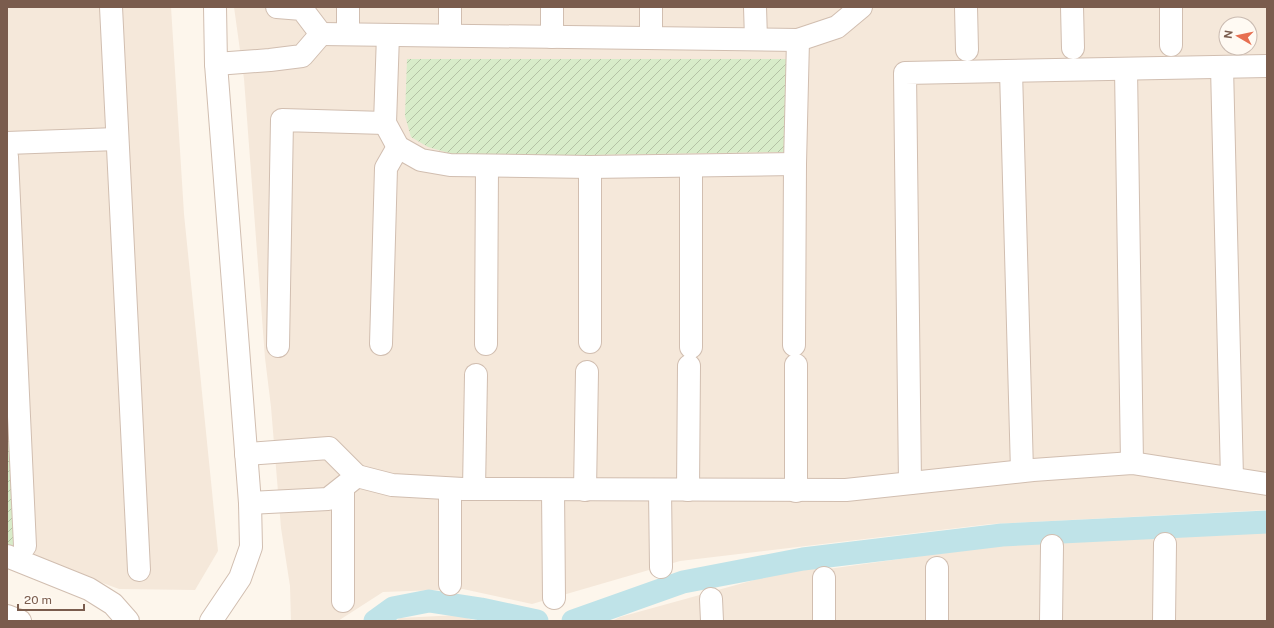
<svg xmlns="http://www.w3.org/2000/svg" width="1274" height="628" font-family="'Public Sans',sans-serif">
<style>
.residential{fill:#f5e8da;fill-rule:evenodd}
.garden{fill:url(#garden-furrows)}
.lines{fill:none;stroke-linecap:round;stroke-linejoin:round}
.canal{stroke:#bfe3e8;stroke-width:23}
.minor-casing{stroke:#d1beb0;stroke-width:24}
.minor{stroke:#fff;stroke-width:22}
</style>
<defs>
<pattern id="garden-furrows" width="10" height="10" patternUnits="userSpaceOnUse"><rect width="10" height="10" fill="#d8ecc9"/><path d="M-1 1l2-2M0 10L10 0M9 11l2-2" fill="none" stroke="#b4c2a5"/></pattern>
</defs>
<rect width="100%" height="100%" fill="#fdf6ec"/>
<g class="residential">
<polygon points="7,7 171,7 184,214 218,551 195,590 119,589 68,570 7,545"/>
<path d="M234,7H1267V510L991,524L680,561L532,604L463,589L383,592L338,621H291L290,586L281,528L271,407L265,358L244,79ZM1226,24H1250V48H1226Z"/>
<polygon points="1267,525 1267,621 612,621 620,617 797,568 828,569 1051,538"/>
<polygon points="458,615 476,621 396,621 400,618"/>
</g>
<g class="garden">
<polygon points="407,59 788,59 785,152 463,157 428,147 411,137 405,116"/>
<polygon points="7,359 17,549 7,545"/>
</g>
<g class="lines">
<g class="canal">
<polyline points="375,621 393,608 429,601 481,609 537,621"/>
<polyline points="573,621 683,582 803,559 1002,535 1267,522"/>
</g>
<defs>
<g id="minor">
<polyline points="111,7 139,570"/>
<polyline points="277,7 302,9 321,34"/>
<polyline points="348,7 348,34"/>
<polyline points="450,7 450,35"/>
<polyline points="552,7 552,37"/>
<polyline points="755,7 756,39"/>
<polyline points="966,7 967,50"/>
<polyline points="1072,7 1073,48"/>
<polyline points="1171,7 1171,45"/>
<polyline points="321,34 798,40 837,27 861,7"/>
<polyline points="388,35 385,123 398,147 421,160 450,165 590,167 795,164"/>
<polyline points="651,38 651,7"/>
<polyline points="216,64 270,60 302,56 321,34"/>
<polyline points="1222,67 1232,478"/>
<polyline points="1126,69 1132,463"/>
<polyline points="1011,71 1022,471"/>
<polyline points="7,143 117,139"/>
<polyline points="7,157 25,546"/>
<polyline points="691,166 691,347"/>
<polyline points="590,167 590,342"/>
<polyline points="381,344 386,168 398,147"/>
<polyline points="486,344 487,166"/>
<polyline points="794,345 795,164 798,40"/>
<polyline points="278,346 282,120 385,123"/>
<polyline points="246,454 329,448 357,476 328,499 250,503"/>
<polyline points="357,476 392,485 463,489 846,490 1033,470 1132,463 1267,484"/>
<polyline points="910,483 905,73 1267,66"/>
<polyline points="343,488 343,601"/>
<polyline points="450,489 450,584"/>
<polyline points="474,489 476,375"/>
<polyline points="553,490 554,598"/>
<polyline points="585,490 587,372"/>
<polyline points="660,490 661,567"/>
<polyline points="688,490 689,366"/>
<polyline points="796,491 796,365"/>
<polyline points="7,556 89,589 113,604 128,621"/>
<polyline points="937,568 937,621"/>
<polyline points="711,599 712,621"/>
<polyline points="7,616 20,621"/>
<polyline points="211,621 240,578 251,547 250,503 216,64 215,7"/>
<polyline points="824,621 824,578"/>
<polyline points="1051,621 1052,546"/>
<polyline points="1164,621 1165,544"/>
</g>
</defs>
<use href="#minor" class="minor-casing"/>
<use href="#minor" class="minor"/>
</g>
<rect width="1274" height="628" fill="none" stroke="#7a5c4d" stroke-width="16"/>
<g transform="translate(1238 36) rotate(279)"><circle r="19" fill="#fffaf3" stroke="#cabbb1"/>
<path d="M0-3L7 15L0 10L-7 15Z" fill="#e76f51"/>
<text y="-6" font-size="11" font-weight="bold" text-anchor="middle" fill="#7a5c4d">N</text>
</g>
<path d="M18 604v6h66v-6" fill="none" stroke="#7a5c4d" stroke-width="2"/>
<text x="24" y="604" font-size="12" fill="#7a5c4d" stroke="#fffaf3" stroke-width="3" paint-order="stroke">20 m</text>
</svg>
